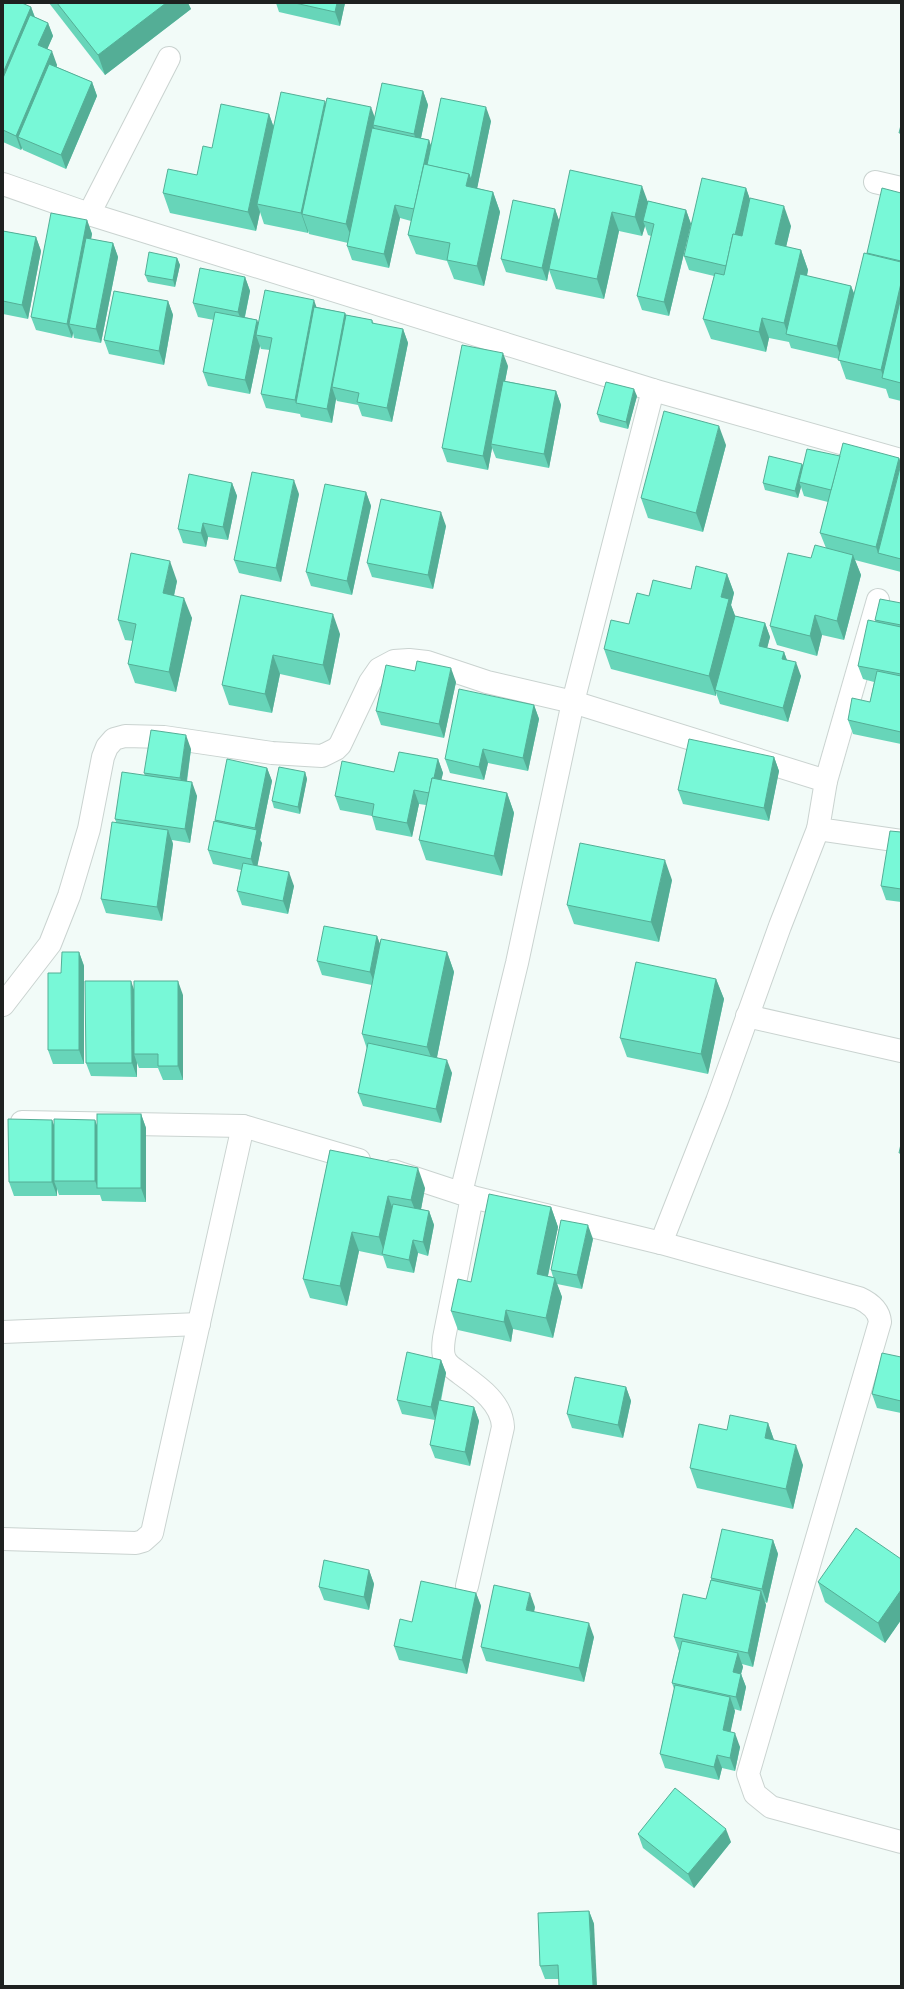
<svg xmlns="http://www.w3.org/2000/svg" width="904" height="1989" font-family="'IBM Plex Serif',serif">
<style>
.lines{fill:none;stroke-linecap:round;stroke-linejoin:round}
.street-casing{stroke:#cad3d0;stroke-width:24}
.secondary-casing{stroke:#cad3d0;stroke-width:24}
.street{stroke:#fff;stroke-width:22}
.secondary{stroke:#fff;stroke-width:22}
.wall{fill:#67d5b9}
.shaded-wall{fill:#54ae96}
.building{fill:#78f8d7;stroke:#54ae96}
</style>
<rect width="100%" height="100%" fill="#f2fbf8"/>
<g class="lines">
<defs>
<g id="street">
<polyline points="875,182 901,188"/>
<polyline points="89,214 169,58"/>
<polyline points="826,781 878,600"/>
<polyline points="3,1005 50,944 69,896 89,829 103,757 107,747 114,739 125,736 164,737 272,753 322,756 336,749 340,745 370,682 379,669 394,661 409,660 427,662 487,682 573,702 826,781 818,829 901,841"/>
<polyline points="747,1016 901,1051"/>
<polyline points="22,1122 243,1126 359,1160"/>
<polyline points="393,1171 472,1197"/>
<polyline points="461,1193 517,963 573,702 653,390"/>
<polyline points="661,1243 717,1101 780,926 818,829"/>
<polyline points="3,1332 199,1324"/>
<polyline points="3,1539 136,1543 143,1541 152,1533 243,1126"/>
<path d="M467,1586L503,1427C502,1403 479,1387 461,1374C455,1369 448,1366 445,1359C442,1353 443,1345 444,1338L472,1197L661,1243L859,1298C870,1303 879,1310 880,1322L748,1774L755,1794L771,1807L901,1842"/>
</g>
<polyline id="secondary" points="3,184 89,214 653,390 901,460"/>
</defs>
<use href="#street" class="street-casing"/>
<use href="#secondary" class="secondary-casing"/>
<use href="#street" class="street"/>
<use href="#secondary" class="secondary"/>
</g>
<g class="wall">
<polygon points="3,3 31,7 35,17 48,23 53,36 47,49 57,65 57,67 92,82 97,96 66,169 23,150 22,148 21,150 3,142"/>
<polygon points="49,3 188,3 191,9 105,75"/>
<polygon points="276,3 345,3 340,26 279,12"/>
<polygon points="423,91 428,105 421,138 429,140 431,146 491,121 477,188 493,192 500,212 484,286 454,279 447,261 416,254 408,235 411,221 400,218 389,268 352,260 347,246 348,243 309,234 308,231 308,233 264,224 260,212 256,231 170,213 163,193 197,175 212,148 269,114 273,125 326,104 375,117"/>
<polygon points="746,188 750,200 791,226 786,247 801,250 808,270 807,276 851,286 854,293 867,254 867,253 901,193 901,401 889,398 886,389 846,379 839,359 791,348 789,342 769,338 766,352 711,339 703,319 714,276 689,270 684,256"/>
<polygon points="648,201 686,210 691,224 669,316 642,310 637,296 651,236 648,235 645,226 642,236 619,231 604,299 556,289 549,270 547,281 506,272 501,259 555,209 559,221"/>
<polygon points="87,220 92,234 91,239 113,243 118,257 101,343 74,338 73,333 72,338 36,330 31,317"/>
<polygon points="3,231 36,237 41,251 28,319 3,314"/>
<polygon points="177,258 180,265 175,287 148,282 145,275"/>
<polygon points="245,277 250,291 245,317 257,320 258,323 317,307 345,313 346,315 372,320 374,324 403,329 408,343 392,422 362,416 358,405 337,401 336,399 332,423 301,417 300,414 266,408 261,394 270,350 261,349 260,346 250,394 208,386 203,372 214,320 198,317 193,303"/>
<polygon points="168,301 173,315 164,365 109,354 104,340"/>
<polygon points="508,366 505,381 556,391 561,405 549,468 496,458 492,448 488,470 447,462 442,448"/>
<polygon points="637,396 628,429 600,422 597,414"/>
<polygon points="726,445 703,532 648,518 641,498"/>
<polygon points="840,456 899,458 901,463 901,572 855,560 861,575 844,640 822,635 817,656 777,645 770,626 811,558 826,548 820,533 828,502 804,496 801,487 798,498 765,490 763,483 802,464 803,466"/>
<polygon points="232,483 237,496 228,540 208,537 206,547 183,543 178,529"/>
<polygon points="366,492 371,506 352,595 311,586 306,572"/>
<polygon points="299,494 281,582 239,573 234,560"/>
<polygon points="446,526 433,589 372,577 367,563"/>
<polygon points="727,574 734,593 731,605 735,616 765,623 770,637 767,648 784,652 787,660 801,676 788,722 720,704 716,693 716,696 611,669 604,649 629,624 649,596 691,589"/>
<polygon points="177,581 174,596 192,618 176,692 135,683 128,664 133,641 125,640 118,620"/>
<polygon points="241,595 340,634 330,685 280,674 272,713 229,705 222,685"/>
<polygon points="901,603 901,744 853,734 848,720 870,702 874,682 863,679 858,666 876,621 875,620"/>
<polygon points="415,671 456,682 444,738 381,725 376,711"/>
<polygon points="534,705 539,719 528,771 488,763 484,780 450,773 445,759"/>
<polygon points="191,749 187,782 197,796 190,843 172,840 173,844 162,921 106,913 101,899 116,822 115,819 145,776 144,773"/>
<polygon points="774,757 779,771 769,821 683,804 678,790"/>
<polygon points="438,759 443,773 441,780 507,793 514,813 502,876 426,860 419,840 426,805 419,804 412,837 376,830 372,816 340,810 335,796 394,772"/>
<polygon points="267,768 272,781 260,840 262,843 257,866 294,886 288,914 242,905 237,891 241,870 213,864 208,850 215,821 215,820"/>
<polygon points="305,772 307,779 300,814 274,808 272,801"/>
<polygon points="901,832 901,902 886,900 881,886"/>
<polygon points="672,880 659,942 574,924 567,905"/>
<polygon points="377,936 380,944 447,952 454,972 437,1057 452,1073 441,1123 363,1106 358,1093 367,1049 362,1034 372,985 322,975 317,961"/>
<polygon points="79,952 84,966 84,1064 53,1064 48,1050 61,973"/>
<polygon points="716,979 724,999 708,1074 627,1057 620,1038"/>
<polygon points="183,995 183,1080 163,1080 158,1068 139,1068 137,1063 137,1077 91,1076 86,1063"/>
<polygon points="141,1114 146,1128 146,1202 102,1201 100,1195 59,1195 57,1189 57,1196 14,1196 9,1182 52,1120 54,1126 95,1120 97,1126"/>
<polygon points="330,1150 425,1188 421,1209 429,1211 434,1225 428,1256 418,1253 414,1273 387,1268 383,1256 359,1251 347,1306 310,1298 303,1279"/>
<polygon points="551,1207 558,1227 548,1276 553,1277 551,1270 593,1239 582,1289 557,1284 562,1297 553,1338 513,1329 511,1342 458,1330 451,1311 471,1282"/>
<polygon points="901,1357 901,1413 877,1408 872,1394"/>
<polygon points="441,1360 446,1373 441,1401 474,1407 479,1421 470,1466 435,1458 430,1445 435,1420 402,1414 397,1400"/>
<polygon points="626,1387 631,1401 623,1438 572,1428 567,1414"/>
<polygon points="768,1423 774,1440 803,1465 793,1509 697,1488 690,1468 727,1430"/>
<polygon points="773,1540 778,1554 767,1603 765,1602 766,1605 753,1667 742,1664 743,1667 741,1674 746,1687 741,1711 734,1709 735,1711 730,1732 740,1747 735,1771 722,1768 719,1780 665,1768 660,1754 674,1689 672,1683 679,1651 674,1637 706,1599 711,1580 711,1578"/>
<polygon points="901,1559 901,1620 885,1643 825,1602 818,1582"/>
<polygon points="369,1570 374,1584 369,1610 324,1600 319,1587"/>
<polygon points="476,1593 481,1606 467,1674 399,1660 394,1646 412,1622"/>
<polygon points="535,1607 534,1612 594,1637 584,1682 486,1661 481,1647"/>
<polygon points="638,1834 731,1842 694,1888 643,1848"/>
<polygon points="589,1911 594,1924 559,1979 545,1979 540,1966"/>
</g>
<g class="shaded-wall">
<polygon points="166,3 188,3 191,9 105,75 98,55"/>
<polygon points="337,3 345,3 340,26 335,12"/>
<polygon points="31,7 36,21 3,98 3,73"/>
<polygon points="48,23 53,36 43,59 38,45"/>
<polygon points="52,51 57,65 25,140 18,137 22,148 21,150 16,136"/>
<polygon points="92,82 97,96 66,169 61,155"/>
<polygon points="423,91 428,105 419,147 414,134"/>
<polygon points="325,101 332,121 302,214 308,231 308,233 301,213"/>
<polygon points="371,107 378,126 373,125 377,134 354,244 346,224"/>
<polygon points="486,107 491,121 476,194 466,186"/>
<polygon points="269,114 276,134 257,204 260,212 256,231 248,212"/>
<polygon points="429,140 434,154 414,209"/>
<polygon points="642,186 649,205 643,221 645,226 642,236 635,217"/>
<polygon points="746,188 751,202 732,280 727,266"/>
<polygon points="493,192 500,212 484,286 477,266"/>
<polygon points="395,205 400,218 389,268 384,254"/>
<polygon points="784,206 791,226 782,264 775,244"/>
<polygon points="555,209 560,223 549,269 549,270 547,281 542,268"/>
<polygon points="686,210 691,224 669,316 664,302"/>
<polygon points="612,212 619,231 604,299 597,279"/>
<polygon points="87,220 92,234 74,325 69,324 73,333 72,338 67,324"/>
<polygon points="36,237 41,251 28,319 22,305"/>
<polygon points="113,243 118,257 101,343 96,329"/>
<polygon points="801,250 808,270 793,336 788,335 784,323"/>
<polygon points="177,258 180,265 175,287 173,280"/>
<polygon points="245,277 250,291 243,325 238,312"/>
<polygon points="901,283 901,333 884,379 881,370"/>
<polygon points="851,286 856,299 842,360 837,346"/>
<polygon points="314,300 319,314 296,403 300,414 295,400"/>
<polygon points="168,301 173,315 164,365 159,351"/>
<polygon points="345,313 350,326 332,387 336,399 332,423 327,409"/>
<polygon points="762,318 769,338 766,352 759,332"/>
<polygon points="257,320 262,333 256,335 260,346 250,394 245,380"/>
<polygon points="403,329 408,343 392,422 387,408"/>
<polygon points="503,353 508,366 493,444 491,444 492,448 488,470 483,456"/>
<polygon points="634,389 637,396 628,429 626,422"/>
<polygon points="556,391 561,405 549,468 544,454"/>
<polygon points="719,426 726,445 703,532 696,513"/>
<polygon points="899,458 901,463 878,553 876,547"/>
<polygon points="802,464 805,471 799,482 801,487 798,498 795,491"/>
<polygon points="294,480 299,494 281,582 276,568"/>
<polygon points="232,483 237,496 228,540 223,527"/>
<polygon points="366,492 371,506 352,595 347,581"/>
<polygon points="441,512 446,526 433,589 428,575"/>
<polygon points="203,523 208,537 206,547 201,533"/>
<polygon points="853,555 861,575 844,640 837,621"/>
<polygon points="170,561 177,581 170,613 163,593"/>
<polygon points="727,574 734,593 731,605 736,618 715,690 716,693 716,696 709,676 721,597"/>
<polygon points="184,598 192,618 176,692 169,672"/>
<polygon points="333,614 340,634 330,685 323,665"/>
<polygon points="815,615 822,635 817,656 810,636"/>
<polygon points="765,623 770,637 764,660 759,646"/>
<polygon points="784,652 789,666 782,659"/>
<polygon points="273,655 280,674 272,713 265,694"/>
<polygon points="796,662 801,676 788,722 783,708"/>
<polygon points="451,668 456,682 444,738 439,724"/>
<polygon points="534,705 539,719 528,771 523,758"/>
<polygon points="186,735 191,749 185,792 180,778"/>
<polygon points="483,749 488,763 484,780 479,767"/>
<polygon points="774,757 779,771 769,821 764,808"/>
<polygon points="438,759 443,773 435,807 430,793"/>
<polygon points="267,768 272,781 260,840 262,843 256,873 251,859 256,832 255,828"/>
<polygon points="305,772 307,779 300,814 298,807"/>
<polygon points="192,782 197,796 190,843 185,829"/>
<polygon points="414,790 419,804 412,837 407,823"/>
<polygon points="507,793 514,813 502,876 494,856"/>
<polygon points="168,830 173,844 162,921 157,907"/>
<polygon points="665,860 672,880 659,942 651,922"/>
<polygon points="289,872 294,886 288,914 283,901"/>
<polygon points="377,936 382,950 375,985 370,972"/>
<polygon points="79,952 84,966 84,1064 79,1050"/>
<polygon points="447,952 454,972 435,1067 427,1047"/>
<polygon points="716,979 724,999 708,1074 701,1054"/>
<polygon points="131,981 136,995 134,1054 137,1063 137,1077 132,1063"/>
<polygon points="178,981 183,995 183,1080 178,1066"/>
<polygon points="447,1060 452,1073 441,1123 436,1109"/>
<polygon points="141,1114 146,1128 146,1202 141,1188"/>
<polygon points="52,1120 57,1133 54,1181 57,1189 57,1196 52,1182"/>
<polygon points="95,1120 100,1134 98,1188 95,1181"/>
<polygon points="418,1168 425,1188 419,1220 411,1200"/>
<polygon points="388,1196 395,1215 385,1255 379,1237"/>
<polygon points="551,1207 558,1227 544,1294 537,1274"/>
<polygon points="429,1211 434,1225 428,1256 423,1242"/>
<polygon points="588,1225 593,1239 582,1289 577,1275"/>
<polygon points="352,1232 359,1251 347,1306 340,1286"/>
<polygon points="413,1240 418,1253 414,1273 409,1260"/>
<polygon points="555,1278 562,1297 553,1338 546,1318"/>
<polygon points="506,1310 513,1329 511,1342 504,1322"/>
<polygon points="441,1360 446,1373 436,1421 431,1407"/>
<polygon points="626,1387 631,1401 623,1438 618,1425"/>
<polygon points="474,1407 479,1421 470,1466 465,1452"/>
<polygon points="768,1423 775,1443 765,1438"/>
<polygon points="796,1445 803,1465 793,1509 786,1489"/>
<polygon points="773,1540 778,1554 767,1603 762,1589"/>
<polygon points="369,1570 374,1584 369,1610 364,1597"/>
<polygon points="901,1590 901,1620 885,1643 878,1623"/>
<polygon points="761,1591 766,1605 753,1667 748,1653"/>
<polygon points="476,1593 481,1606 467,1674 462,1660"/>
<polygon points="530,1593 535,1607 531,1624 526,1610"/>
<polygon points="589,1623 594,1637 584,1682 579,1668"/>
<polygon points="738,1653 743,1667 741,1674 746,1687 741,1711 736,1697 733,1672"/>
<polygon points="730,1697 735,1711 728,1744 723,1730"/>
<polygon points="735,1733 740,1747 735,1771 730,1758"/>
<polygon points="717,1755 722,1768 719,1780 714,1767"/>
<polygon points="726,1829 731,1842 694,1888 688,1874"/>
<polygon points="589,1911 594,1924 597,1986 593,1986"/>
</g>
<g class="building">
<polygon points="3,3 22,3 31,7 3,73"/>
<polygon points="57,3 166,3 98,55"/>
<polygon points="295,3 337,3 335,12"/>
<polygon points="30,15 48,23 38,45 52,51 16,136 3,130 3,78"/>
<polygon points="49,64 92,82 61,155 18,137"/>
<polygon points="382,83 423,91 414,134 373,125"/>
<polygon points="281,92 325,101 301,213 257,204"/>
<polygon points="327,98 371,107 346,224 302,214"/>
<polygon points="441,98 486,107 471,180 469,174 427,165"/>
<polygon points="221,104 269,114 248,212 163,193 168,169 197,175 203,146 212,148"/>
<polygon points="901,125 901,133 899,133"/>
<polygon points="372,128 429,140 414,209 395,205 384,254 347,246"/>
<polygon points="424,164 469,174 466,186 493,192 477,266 447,260 450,243 408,235"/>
<polygon points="570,170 642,186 635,217 612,212 597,279 549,269"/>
<polygon points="702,178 746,188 735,235 733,234 726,266 684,256"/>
<polygon points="882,188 901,193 901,261 867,253"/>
<polygon points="750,198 784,206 775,244 801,250 784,323 762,318 759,332 703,319 715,273 724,275 733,234 742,236"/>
<polygon points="513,200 555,209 542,268 501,259"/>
<polygon points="648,201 686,210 664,302 637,296 654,224 643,221"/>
<polygon points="51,213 87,220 67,324 31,317"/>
<polygon points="3,231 36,237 22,305 3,301"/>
<polygon points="86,238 113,243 96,329 69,324"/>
<polygon points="149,252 177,258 173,280 145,275"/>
<polygon points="864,253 901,262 901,283 881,370 838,360"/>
<polygon points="200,268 245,277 238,312 193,303"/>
<polygon points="800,274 851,286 837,346 786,334"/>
<polygon points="265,290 314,300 295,400 261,394 272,338 256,335"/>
<polygon points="114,291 168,301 159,351 104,340"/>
<polygon points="901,297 901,383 882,378"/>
<polygon points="314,307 345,313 327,409 296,403"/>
<polygon points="215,312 257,320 245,380 203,372"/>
<polygon points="346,315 372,320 372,323 403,329 387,408 357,402 359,393 332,387"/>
<polygon points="462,345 503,353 483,456 442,448"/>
<polygon points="503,381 556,391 544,454 491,444"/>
<polygon points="606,382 634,389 626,422 597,414"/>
<polygon points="664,411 719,426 696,513 641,498"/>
<polygon points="843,443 899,458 876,547 820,533"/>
<polygon points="807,449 840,456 831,490 799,482"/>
<polygon points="769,456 802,464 795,491 763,483"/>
<polygon points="901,464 901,559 878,553"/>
<polygon points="252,472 294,480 276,568 234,560"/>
<polygon points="189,474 232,483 223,527 203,523 201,533 178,529"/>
<polygon points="325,484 366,492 347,581 306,572"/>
<polygon points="381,499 441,512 428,575 367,563"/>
<polygon points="815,545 853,555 837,621 815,615 810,636 770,626 788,553 811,558"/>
<polygon points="131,553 170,561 163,593 184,598 169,672 128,664 136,624 118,620"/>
<polygon points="696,566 727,574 721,597 729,599 709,676 604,649 611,620 629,624 637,593 649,596 653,580 691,589"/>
<polygon points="241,595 333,614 323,665 273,655 265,694 222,685"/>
<polygon points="880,599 901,603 901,625 875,620"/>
<polygon points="735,616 765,623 759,646 784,652 782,659 796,662 783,708 715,690"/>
<polygon points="868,620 901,627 901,674 858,666"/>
<polygon points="417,661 451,668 439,724 376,711 386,665 415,671"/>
<polygon points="877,671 901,676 901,732 848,720 852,698 870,702"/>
<polygon points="459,689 534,705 523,758 483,749 479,767 445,759"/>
<polygon points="151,730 186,735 180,778 144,773"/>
<polygon points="689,739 774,757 764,808 678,790"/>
<polygon points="399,752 438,759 434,778 432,778 429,793 414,790 407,823 372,816 374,804 335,796 342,761 394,772"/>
<polygon points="227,759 267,768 255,828 215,820"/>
<polygon points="279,767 305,772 298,807 272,801"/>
<polygon points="122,772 192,782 185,829 115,819"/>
<polygon points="432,778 507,793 494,856 419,840"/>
<polygon points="214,821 257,830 251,859 208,850"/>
<polygon points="112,822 168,830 157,907 101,899"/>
<polygon points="890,831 901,832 901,889 881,886"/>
<polygon points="580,843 665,860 651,922 567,905"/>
<polygon points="243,863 289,872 283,901 237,891"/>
<polygon points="324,926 377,936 370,972 317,961"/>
<polygon points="381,939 447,952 427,1047 362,1034"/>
<polygon points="62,952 79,952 79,1050 48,1050 48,973 61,973"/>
<polygon points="636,962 716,979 701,1054 620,1038"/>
<polygon points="85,981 131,981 132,1063 86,1063"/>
<polygon points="134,981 178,981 178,1066 158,1066 158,1054 134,1054"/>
<polygon points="368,1043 447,1060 436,1109 358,1093"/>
<rect x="97" y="1114" width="44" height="74"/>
<polygon points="8,1119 52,1120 52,1182 9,1182"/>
<polygon points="54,1119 95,1120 95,1181 54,1181"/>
<polygon points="901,1144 901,1153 899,1153"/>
<polygon points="330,1150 418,1168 411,1200 388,1196 379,1237 352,1232 340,1286 303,1279"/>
<polygon points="489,1194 551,1207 537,1274 555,1278 546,1318 506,1310 504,1322 451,1311 458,1279 471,1282"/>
<polygon points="393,1204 429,1211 423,1242 413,1240 409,1260 382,1254"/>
<polygon points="561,1220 588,1225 577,1275 551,1270"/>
<polygon points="407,1352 441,1360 431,1407 397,1400"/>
<polygon points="882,1353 901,1357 901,1401 872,1394"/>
<polygon points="575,1377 626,1387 618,1425 567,1414"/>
<polygon points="439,1400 474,1407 465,1452 430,1445"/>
<polygon points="730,1415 768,1423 765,1438 796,1445 786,1489 690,1468 699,1424 727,1430"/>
<polygon points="856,1528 901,1559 901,1590 878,1623 818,1582"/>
<polygon points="722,1529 773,1540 762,1589 711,1578"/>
<polygon points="324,1560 369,1570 364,1597 319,1587"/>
<polygon points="711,1580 761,1591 748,1653 674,1637 683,1594 706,1599"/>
<polygon points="421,1581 476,1593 462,1660 394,1646 400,1619 412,1622"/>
<polygon points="494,1585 530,1593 526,1610 589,1623 579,1668 481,1647"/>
<polygon points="682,1641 738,1653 733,1672 741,1674 736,1697 672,1683"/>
<polygon points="675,1685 730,1697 723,1730 735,1733 730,1758 717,1755 714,1767 660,1754"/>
<polygon points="675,1788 726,1829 688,1874 638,1834"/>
<polygon points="589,1911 593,1986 559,1986 558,1965 540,1966 538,1913"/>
</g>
<rect width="904" height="1989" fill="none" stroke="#1e2120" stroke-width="8"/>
</svg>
